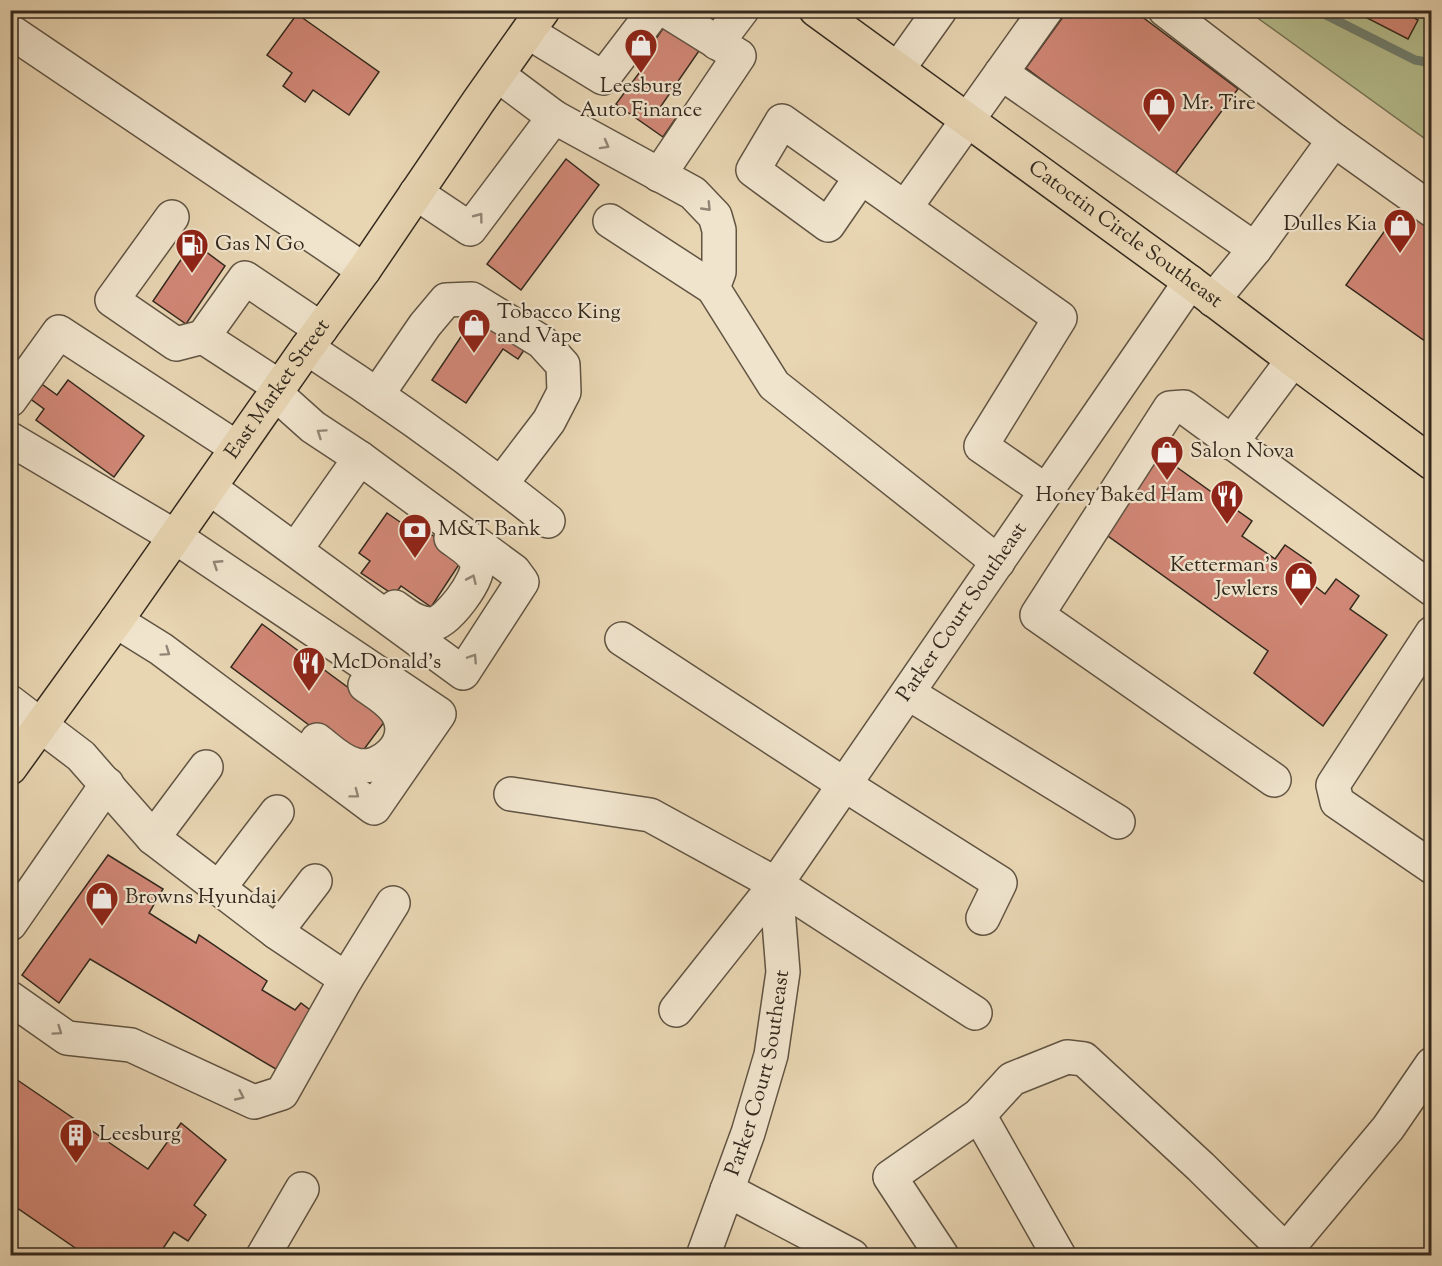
<svg xmlns="http://www.w3.org/2000/svg" width="1442" height="1266" font-family="'Sorts Mill Goudy',serif">
<style>
.green{fill:#b5bd8d;stroke:#747356;stroke-width:1.5}
.lines{fill:none;stroke-linecap:round;stroke-linejoin:round}
.stream{stroke:#707f70;stroke-width:9}
.building{fill:#d18776;stroke:#34291e;stroke-width:1.5}
.minor-casing{stroke:#615443;stroke-width:36}
.major-casing{stroke:#34291e;stroke-width:36}
.minor{stroke:#f0e4cd;stroke-width:33}
.major{stroke:#e8d5b2;stroke-width:33}
.oneway{stroke:#928676}
.labels{text-anchor:middle;dominant-baseline:central;stroke-width:4.5;stroke-linejoin:round;paint-order:stroke}
.poi-label{font-size:21px;fill:#34291e;stroke:#f0e4cd;text-anchor:start}
.street-label{font-size:21px;fill:#34291e;stroke:#f0e4cd}
</style>
<rect width="100%" height="100%" fill="#e8d5b2"/>
<filter id="stains"><feTurbulence type="fractalNoise" baseFrequency=".00333" numOctaves="4"/><feColorMatrix values="0 0 0 0 .2 0 0 0 0 .09 0 0 0 0 .02 0 0 0 .5 -.17"/></filter>
<radialGradient id="worn" r=".72"><stop offset=".6" stop-color="#630" stop-opacity="0"/><stop offset="1" stop-color="#630" stop-opacity=".3"/></radialGradient>
<polygon class="green" points="1248,11 1431,11 1431,143"/>
<g class="lines">
<polyline class="stream" points="1316,10 1415,60 1432,63"/>
</g>
<g class="building">
<polygon points="1068,10 1133,10 1238,89 1173,177 1026,68"/>
<polygon points="1371,10 1400,10 1418,20 1408,39 1367,18"/>
<polygon points="297,14 379,72 349,115 313,90 305,102 283,86 292,73 267,55"/>
<polygon points="666,24 701,48 661,106 676,118 663,137 616,104 654,53 649,49"/>
<polygon points="566,159 599,185 521,290 487,264"/>
<polygon points="1404,204 1432,223 1432,346 1346,285"/>
<polygon points="193,242 225,266 186,324 153,301"/>
<polygon points="481,307 531,340 518,359 503,349 466,403 432,380"/>
<polygon points="32,377 57,395 68,380 144,436 114,477 36,420 44,409 21,392"/>
<polygon points="1157,453 1252,521 1242,536 1275,559 1285,545 1311,563 1303,577 1325,594 1336,579 1359,596 1350,609 1387,635 1323,726 1254,673 1268,651 1101,531"/>
<polygon points="387,513 419,535 423,529 464,557 431,607 401,586 394,595 361,573 370,561 359,553"/>
<polygon points="262,624 388,717 356,760 231,667"/>
<polygon points="108,855 163,889 149,913 196,943 199,935 267,981 262,990 295,1010 301,1003 322,1019 286,1075 90,959 59,1003 22,975"/>
<polygon points="10,1075 148,1169 181,1123 226,1160 194,1205 206,1215 188,1241 174,1232 158,1256 87,1256 10,1203"/>
</g>
<g class="lines">
<defs>
<g id="minor">
<polyline points="1165,10 1334,140 1432,210"/>
<polyline points="10,31 364,270"/>
<polyline points="528,32 603,78 655,10"/>
<polyline points="717,43 742,10"/>
<polyline points="898,69 940,10"/>
<polyline points="1001,73 1255,249 1213,300"/>
<polyline points="554,117 693,193 715,216 719,230 719,272 713,288"/>
<polyline points="659,175 739,56 665,10"/>
<polyline points="861,177 828,225 753,170 782,121 1060,318 981,446 1046,491"/>
<polyline points="416,193 470,229 554,117 498,75"/>
<polyline points="905,208 1046,10"/>
<polyline points="172,217 112,300 176,344 203,337 280,387"/>
<polyline points="610,221 713,288 774,385 998,562"/>
<polyline points="1255,249 1334,140"/>
<polyline points="203,337 245,278 321,329"/>
<path d="M307,348C390,402 470,459 548,521"/>
<polyline points="377,395 425,325 446,300 472,299 542,342 563,365 564,392 549,421 501,484"/>
<polyline points="10,400 59,332 237,448"/>
<polyline points="10,439 174,536 439,714 374,808 161,649 116,621"/>
<polyline points="1231,443 1293,360"/>
<polyline points="210,488 463,673 522,582 514,571 360,458 313,427 275,393"/>
<polyline points="296,549 360,458"/>
<path d="M395,607C406,615 418,625 432,624C447,623 480,579 477,564C474,552 460,545 451,538"/>
<polyline points="1432,633 1333,785 1337,802 1432,867"/>
<polyline points="622,639 845,785 1000,883 983,918"/>
<polyline points="908,693 1118,822"/>
<polyline points="10,702 81,756 153,838 276,932 346,979 393,903"/>
<path d="M317,740C329,749 341,762 356,765C382,771 411,743 399,716C393,702 377,694 365,685"/>
<polyline points="1274,780 1037,615 1170,408 1184,407 1432,589"/>
<polyline points="511,794 650,815 776,884 975,1013"/>
<polyline points="153,838 206,767"/>
<polyline points="219,888 277,812"/>
<polyline points="10,924 107,784"/>
<polyline points="276,932 315,881"/>
<polyline points="10,998 67,1038 131,1045 254,1102 282,1093 346,979"/>
<polyline points="676,1010 776,884"/>
<polyline points="979,1115 1059,1256"/>
<polyline points="727,1190 852,1256"/>
<polyline points="263,1256 302,1189"/>
<path id="s1" d="M703,1256L748,1133L771,1055L783,972L776,884L1190,282"/>
<polyline points="942,1256 890,1177 979,1115 1012,1079 1067,1057 1084,1059 1201,1167 1286,1251 1293,1256"/>
<polyline points="1281,1256 1388,1128 1432,1064"/>
</g>
<g id="major">
<path id="s2" d="M816,10L1190,282L1293,360L1432,463"/>
<path id="s3" d="M10,768L116,621L307,348L364,270L478,102L543,10"/>
</g>
</defs>
<use href="#minor" class="minor-casing"/>
<use href="#major" class="major-casing"/>
<use href="#minor" class="minor"/>
<use href="#major" class="major"/>
</g>
<defs><path id="oneway-chevron" d="M-2-3.5L2.5 0L-2 3.5" fill="none" stroke-width="1.6" stroke-linecap="round" stroke-linejoin="round" transform="scale(1.5)"/></defs>
<g class="oneway">
<use href="#oneway-chevron" transform="translate(605 145) rotate(29)"/>
<use href="#oneway-chevron" transform="translate(707 207) rotate(46)"/>
<use href="#oneway-chevron" transform="translate(479 217) rotate(-53)"/>
<use href="#oneway-chevron" transform="translate(321 433) rotate(-146)"/>
<use href="#oneway-chevron" transform="translate(217 564) rotate(-147)"/>
<use href="#oneway-chevron" transform="translate(472 579) rotate(-66)"/>
<use href="#oneway-chevron" transform="translate(166 652) rotate(35)"/>
<use href="#oneway-chevron" transform="translate(473 658) rotate(-57)"/>
<use href="#oneway-chevron" transform="translate(355 794) rotate(37)"/>
<use href="#oneway-chevron" transform="translate(58 1031) rotate(35)"/>
<use href="#oneway-chevron" transform="translate(240 1096) rotate(25)"/>
</g>
<defs>
<symbol id="shop-pin" viewBox="-11 -11 22 30"><path d="M0 17L-7.5 6A9.5 9.5 0 1 1 7.5 6Z" fill="#8f2418" stroke="#f0e4cd"/><path d="M-5-2.5h2.3a2.7 3.5 0 0 1 5.4 0H5L5.5 6h-11ZM-1.5-2.5h3a1.5 2.3 0 0 0-3 0Z" fill="#fff"/></symbol>
<symbol id="fuel-pin" viewBox="-11 -11 22 30"><path d="M0 17L-7.5 6A9.5 9.5 0 1 1 7.5 6Z" fill="#8f2418" stroke="#f0e4cd"/><path d="M-5.5-6h7V0h2V4h1.3V-2.5L3-4.5l.8-.8L6-3V5H2.5V1h-1V6h-7ZM-4.2-4.7v3.2H.2V-4.7Z" fill="#fff"/></symbol>
<symbol id="restaurant-pin" viewBox="-11 -11 22 30"><path d="M0 17L-7.5 6A9.5 9.5 0 1 1 7.5 6Z" fill="#8f2418" stroke="#f0e4cd"/><path d="M-5-6h1v4h1v-4h1v4h1v-4h1v5L-1.5 .5V6h-2V.5L-5-1ZM5-6V6H3V1.5H1.5Q1.5-4 5-6Z" fill="#fff"/></symbol>
<symbol id="bank-pin" viewBox="-11 -11 22 30"><path d="M0 17L-7.5 6A9.5 9.5 0 1 1 7.5 6Z" fill="#8f2418" stroke="#f0e4cd"/><path d="M-6-4H6V4H-6ZM0-2.3a2.3 2.3 0 1 0 0 4.6a2.3 2.3 0 1 0 0-4.6Z" fill="#fff"/></symbol>
<symbol id="building-pin" viewBox="-11 -11 22 30"><path d="M0 17L-7.5 6A9.5 9.5 0 1 1 7.5 6Z" fill="#8f2418" stroke="#f0e4cd"/><path d="M-4-6H4V6H1V3H-1V6H-4ZM-2.5-4.3h1.7v1.8h-1.7ZM.8-4.3h1.7v1.8H.8ZM-2.5-1h1.7V.8h-1.7ZM.8-1h1.7V.8H.8Z" fill="#fff"/></symbol>
</defs>
<g fill-rule="evenodd">
<use href="#shop-pin" x="622" y="26" width="38" height="52"/>
<use href="#shop-pin" x="1140" y="85" width="38" height="52"/>
<use href="#shop-pin" x="1381" y="206" width="38" height="52"/>
<use href="#fuel-pin" x="173" y="226" width="38" height="52"/>
<use href="#shop-pin" x="455" y="306" width="38" height="52"/>
<use href="#shop-pin" x="1148" y="433" width="38" height="52"/>
<use href="#restaurant-pin" x="1208" y="477" width="38" height="52"/>
<use href="#bank-pin" x="396" y="511" width="38" height="52"/>
<use href="#shop-pin" x="1282" y="559" width="38" height="52"/>
<use href="#restaurant-pin" x="290" y="644" width="38" height="52"/>
<use href="#shop-pin" x="83" y="879" width="38" height="52"/>
<use href="#building-pin" x="57" y="1116" width="38" height="52"/>
</g>
<g class="labels">
<g class="poi-label">
<text x="641" y="87" text-anchor="middle">Leesburg<tspan x="641" dy="24">Auto Finance</tspan></text>
<text x="1182" y="104">Mr. Tire</text>
<text x="1377" y="225" text-anchor="end">Dulles Kia</text>
<text x="215" y="245">Gas N Go</text>
<text x="497" y="313">Tobacco King<tspan x="497" dy="24">and Vape</tspan></text>
<text x="1190" y="452">Salon Nova</text>
<text x="1204" y="496" text-anchor="end">Honey Baked Ham</text>
<text x="438" y="530">M&amp;T Bank</text>
<text x="1278" y="566" text-anchor="end">Ketterman's<tspan x="1278" dy="24">Jewlers</tspan></text>
<text x="332" y="663">McDonald's</text>
<text x="125" y="898">Browns Hyundai</text>
<text x="99" y="1135">Leesburg</text>
</g>
<g class="street-label">
<text stroke="none"><textPath href="#s2" startOffset="382">Catoctin Circle Southeast</textPath></text>
<text stroke="none"><textPath href="#s3" startOffset="464">East Market Street</textPath></text>
<text stroke="none"><textPath href="#s1" startOffset="714">Parker Court Southeast</textPath></text>
<text stroke="none"><textPath href="#s1" startOffset="192">Parker Court Southeast</textPath></text>
</g>
</g>
<rect width="1442" height="1266" fill="none" stroke="#e8d5b2" stroke-width="36"/>
<rect x="12" y="12" width="1418" height="1242" fill="none" stroke="#34291e" stroke-width="3"/>
<rect x="18" y="18" width="1406" height="1230" fill="none" stroke="#34291e" stroke-width="1.5"/>
<rect width="100%" height="100%" filter="url(#stains)"/>
<rect width="100%" height="100%" fill="url(#worn)"/>
</svg>
